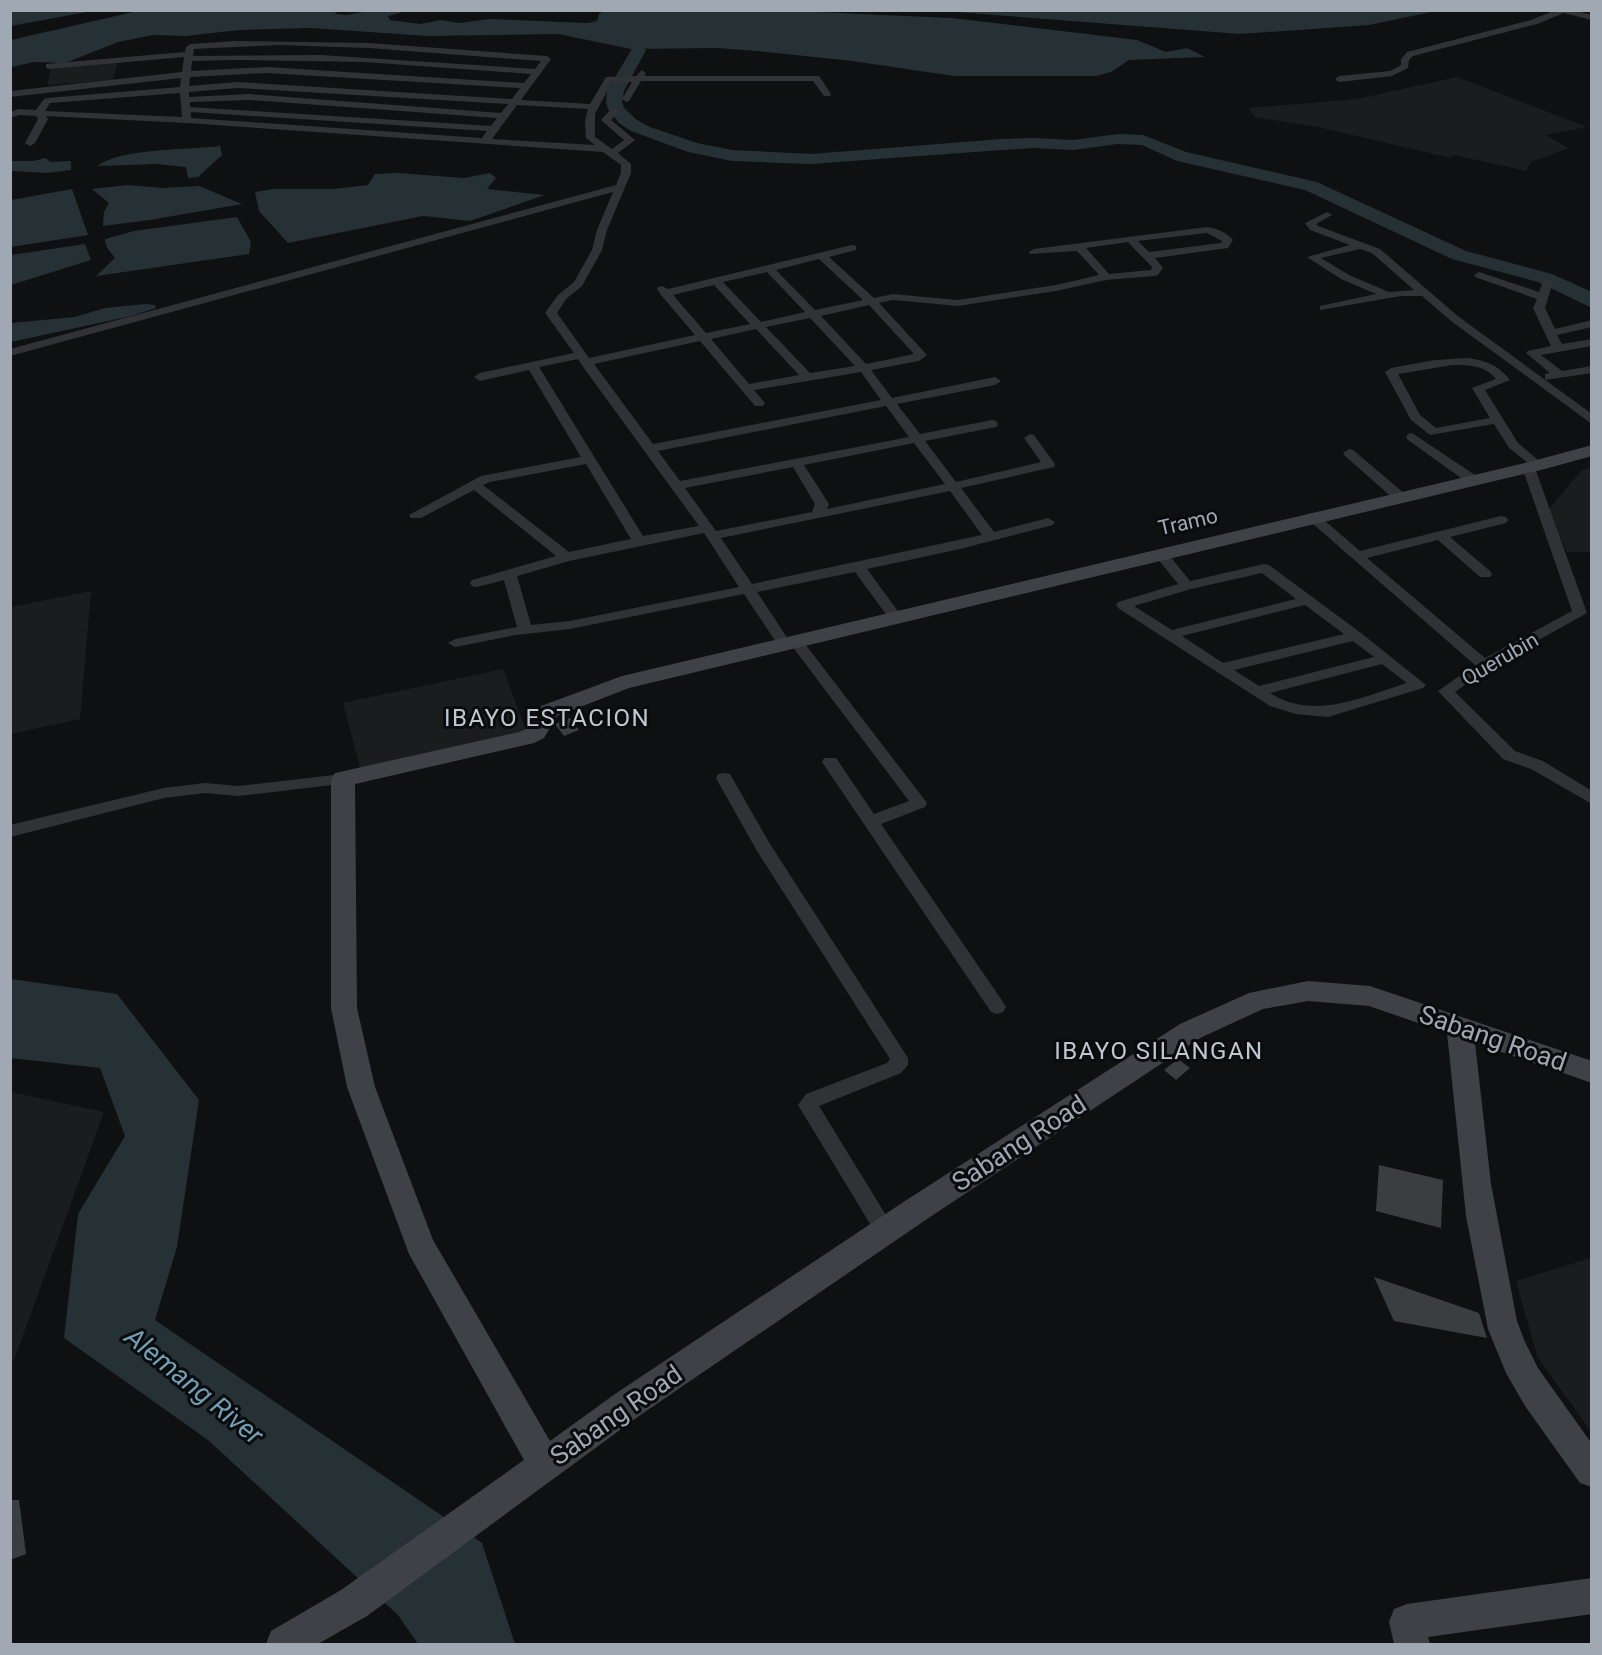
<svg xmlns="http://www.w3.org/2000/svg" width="1602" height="1655" font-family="Roboto,sans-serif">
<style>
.built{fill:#1b1c1e}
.water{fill:#253135}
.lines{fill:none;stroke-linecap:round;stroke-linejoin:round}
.river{fill:#253135;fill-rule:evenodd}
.building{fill:#3b3e41}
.street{fill:#303236;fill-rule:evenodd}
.secondary{fill:#3e4146;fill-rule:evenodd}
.labels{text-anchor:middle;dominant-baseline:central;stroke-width:6;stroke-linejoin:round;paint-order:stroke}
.street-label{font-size:21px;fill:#9fa8b3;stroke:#0a0b0c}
.quarter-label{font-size:24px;letter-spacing:1.5px;fill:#c0c7cf;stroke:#0a0b0c}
.near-street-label{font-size:26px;fill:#9fa8b3;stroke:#0a0b0c}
.near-water-label{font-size:27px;font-style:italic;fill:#719fb3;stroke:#0a0b0c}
</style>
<rect width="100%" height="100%" fill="#0f1011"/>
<g class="built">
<polygon points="118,61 113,80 47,85 51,67"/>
<polygon points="1457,77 1587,127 1545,135 1569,148 1531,162 1526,171 1454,155 1451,158 1318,127 1255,117 1248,108 1357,99"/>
<polygon points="1591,468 1591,552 1567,552 1548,510 1582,470"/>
<polygon points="91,591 80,719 11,734 11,607"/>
<polygon points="503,669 527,733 361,771 343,703"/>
<polygon points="11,1092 104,1112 14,1360 11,1360"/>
<polygon points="1591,1258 1592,1258 1591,1432 1537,1356 1516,1281"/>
</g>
<g class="water">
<polygon points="11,10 92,10 92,11 11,26"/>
<polygon points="142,10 335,10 336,14 347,15 367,11 426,11 406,11 388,16 390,20 420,24 440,20 459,23 489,19 588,23 597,21 599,14 605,10 793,11 952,18 1137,40 1166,52 1187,48 1205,57 1129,60 1111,72 1096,76 954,76 852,61 757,51 717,48 631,49 558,34 428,36 310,28 239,30 186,36 153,35 118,42 65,63 34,62 11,67 11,40"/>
<polygon points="943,11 1436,10 1436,11 1369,25 1240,34"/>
<path d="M220,146L222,155L198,177L188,178L186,167L156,164L98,166C119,148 190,150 220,146Z"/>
<polygon points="46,158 50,162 71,161 71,170 48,173 11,171 11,161 33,161"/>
<polygon points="398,173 464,178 490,173 496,178 487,189 545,195 470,221 423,216 288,243 259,211 255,192 273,189 334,189 368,185 375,174"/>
<polygon points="128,185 162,188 199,186 242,204 150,220 103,226 104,212 109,203 92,189"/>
<polygon points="72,189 88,235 11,247 11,200"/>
<polygon points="237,217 251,242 249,254 96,276 115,258 106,246 105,239 134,231"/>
<polygon points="85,244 91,260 11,285 11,255"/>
<polygon points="145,304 155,305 156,308 131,316 11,342 11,323 75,317 105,308"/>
<polygon points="11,979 117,994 199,1100 177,1247 155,1320 482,1543 515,1644 418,1644 398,1615 208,1440 64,1338 78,1214 125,1136 100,1068 11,1058"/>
</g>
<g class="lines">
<polygon class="river" points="638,45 646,50 624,91 622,103 625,109 637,120 650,127 697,143 732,150 811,154 1002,139 1034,138 1073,140 1118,134 1143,135 1186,152 1317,182 1466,251 1552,274 1592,292 1592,308 1538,282 1452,259 1305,190 1177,161 1142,145 1118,144 1073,150 1034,148 1002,150 811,164 732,161 688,152 631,131 619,123 608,109 606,103 607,91 633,47"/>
</g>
<g class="building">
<polygon points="570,718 579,730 564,736 555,724"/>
<polygon points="1178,1059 1190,1068 1176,1080 1164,1070"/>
<polygon points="1379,1165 1443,1180 1441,1228 1376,1211"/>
<polygon points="1374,1277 1479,1313 1487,1338 1394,1321"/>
<polygon points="10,1500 19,1500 26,1554 10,1560"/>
</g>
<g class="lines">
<g class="street">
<polygon points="1556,10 1572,10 1592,15 1592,20 1564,13 1537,24 1413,56 1409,60 1408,68 1392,76 1339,82 1335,79 1339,76 1390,71 1401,65 1401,59 1407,52 1531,20"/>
<path d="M235,41L369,43L547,56L551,59L521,100L590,104L606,77L636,76L642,70L646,73L644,76H819L831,94L830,96H824L813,81H641L629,101L626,102L622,99L632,82H612L595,114V137L612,149L624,140L601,120L611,109H617L619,111L611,120L635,140L618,153L631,164V173L607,230L602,250L582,286L566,299L557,313L589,358L695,335L661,295L657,289L658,287L662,286L668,289L852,245L856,246V250L829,257L874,298L893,294L958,300L1056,285L1099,275L1077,251L1030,254L1029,252L1034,249L1207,227C1218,229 1226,232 1233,240L1228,248L1155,258L1163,268L1158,275L1154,276L1106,280L1056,291L958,306L893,300L879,303L927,355L919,361L871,370L892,398L995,377L1001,381L995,385L897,404L920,434L992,420L996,421L998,424L996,427L925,441L956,482L1041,462L1024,438L1030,434L1034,435L1055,464L1054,467L961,488L994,532L1048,518L1055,522L1053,525L960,549L867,569L903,618L896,622L891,621L855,572L757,592L790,642L797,639L802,640L927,803L925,807L881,824L1003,1002L1006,1007L1003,1012L997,1014L991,1012L822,762L824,758H836L874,814L909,801L792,646L785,649L780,648L744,594L570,629L516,635L455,647L448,643L455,639L517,627L504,580L477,587L472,586L470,583L472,580L556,556L474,490L421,518H411L409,515L481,476L581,457L529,370L480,381L474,377L480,373L574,353L545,313L558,295L574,282L592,250L597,230L613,192L10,356V349L616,185L621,173V165L603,152L187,123L46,116L48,119L35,143L30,146L25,143L38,119L36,116L20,115L10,118V112L19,109L36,110L44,99L47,98L180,87L181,78L10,97V91L182,72L184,57L49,69L46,68V64L185,52L186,47L190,44ZM279,45L369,48L541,61L535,69L320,55L193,56L194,49ZM233,60L364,62L531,74L524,83L267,67L191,71L192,61ZM267,73L520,88L512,99L238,82L189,86L190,77ZM238,88L508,104L501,113L249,94L189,97V92ZM180,93L182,117L45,111L50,103ZM249,100L497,118L491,126L190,107V102ZM517,105L588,109L585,121L586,138L595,145L492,139ZM191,112L487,131L482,138L191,118ZM1207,233L1222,241L1221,243L1149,252L1138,241ZM1128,242L1152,267L1151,270L1109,274L1086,248ZM819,259L863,300L815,310L776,270ZM767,272L805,312L761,322L723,282ZM714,285L750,324L706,333L673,295ZM869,305L914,354L866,364L821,316ZM810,318L855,366L810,373L766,327ZM756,329L799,375L749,384L711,339ZM700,341L755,406H763L765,403L754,390L861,372L881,400L653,444L594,364ZM578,359L581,364L699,526L643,536L539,367ZM886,406L909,437L680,481L658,451ZM914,443L945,484L827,509L829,504L804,465ZM586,464L631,539L569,552L483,485L490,482ZM793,467L815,504L812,512L716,531L685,488ZM950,491L982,535L752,584L721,538ZM704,533L739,587L570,621L531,625L517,576L569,561Z"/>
<path d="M1327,212L1332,215L1316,224L1318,226L1380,249L1459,317L1592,414V424L1451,321L1422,296H1401L1320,310V306L1376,294L1341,279L1307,257L1350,245L1310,230L1305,223ZM1360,249L1372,253L1414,290L1389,292L1349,275L1321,258Z"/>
<polygon points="1479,272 1539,292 1544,280 1552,280 1553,282 1545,308 1555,329 1592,320 1592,327 1557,335 1562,344 1592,339 1592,346 1541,355 1562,371 1592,366 1592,373 1545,380 1545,374 1550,373 1526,353 1528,351 1551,346 1533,308 1537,299 1475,277 1474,275"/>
<path d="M1468,358C1487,361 1498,365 1510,380L1485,390L1518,443L1544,465L1543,468H1535L1587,613L1489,668L1455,692L1515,751L1543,761L1592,791V804L1531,769L1503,759L1438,691L1475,665L1305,517L1312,513L1317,514L1360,551L1501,516L1506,517L1508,520L1506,523L1450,537L1490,571L1492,574L1490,577H1480L1438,540L1367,558L1485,658L1572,611L1522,467L1528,463L1509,448L1494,424L1430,435L1411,420L1385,372L1391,368L1435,360ZM1452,365C1469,365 1485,365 1496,379L1472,388L1490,418L1436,428L1420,415L1398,374Z"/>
<polygon points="1412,433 1478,477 1479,480 1478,483 1468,483 1408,440 1406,437 1408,434"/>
<polygon points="1349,449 1353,450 1405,494 1407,497 1405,500 1395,500 1345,456 1343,453"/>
<path d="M1160,549L1165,550L1190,581L1264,564L1269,565L1361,633L1426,685L1423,688L1328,717L1296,714L1270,706L1118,608L1116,605L1118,602L1178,584L1153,553ZM1262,573L1296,599L1172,630L1134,606L1191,589ZM1305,605L1344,634L1223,663L1182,636ZM1353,641L1374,657L1259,686L1234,670ZM1382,664L1407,683C1362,697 1313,721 1270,693Z"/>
<polygon points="724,773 730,774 770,844 908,1058 908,1065 901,1073 819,1106 892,1225 895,1231 892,1237 885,1240 878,1237 798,1105 806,1094 887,1063 890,1059 757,851 716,778 718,774"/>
<polygon points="343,774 349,775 351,779 349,783 238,796 205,793 164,798 10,837 10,825 164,788 205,783 238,786"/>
</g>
<g class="secondary">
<polygon points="1592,445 1592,456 1545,469 629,688 557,716 544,738 534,743 355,784 357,1008 375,1087 433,1240 550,1441 615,1394 908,1199 1180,1024 1249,993 1308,981 1370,986 1592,1061 1592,1083 1475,1043 1491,1184 1517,1321 1525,1342 1538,1368 1592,1444 1592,1487 1580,1483 1525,1406 1506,1373 1488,1329 1466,1216 1447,1033 1369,1006 1308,1001 1263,1009 1200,1038 930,1217 639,1416 367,1616 318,1644 266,1644 271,1631 341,1590 524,1460 409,1254 347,1087 331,1008 331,779 335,773 519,732 528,728 541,706 622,676 1533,461"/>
<polygon points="1592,1578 1592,1614 1428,1637 1430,1644 1394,1644 1389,1622 1394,1609 1407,1604"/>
</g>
</g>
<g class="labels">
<g class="street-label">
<text transform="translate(1188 522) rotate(-13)">Tramo</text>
<text transform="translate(1500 659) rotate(-30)">Querubin</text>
</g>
<g class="quarter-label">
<text x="547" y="718">IBAYO ESTACION</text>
<text x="1159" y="1051">IBAYO SILANGAN</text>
</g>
<g class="near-street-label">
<text transform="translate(1493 1038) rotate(19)">Sabang Road</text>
<text transform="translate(1019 1143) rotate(-33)">Sabang Road</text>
<text transform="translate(616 1415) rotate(-35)">Sabang Road</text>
</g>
<g class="near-water-label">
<text transform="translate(194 1386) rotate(39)">Alemang River</text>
</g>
</g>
<rect width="1602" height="1655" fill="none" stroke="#9fa8b3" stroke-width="24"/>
</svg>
